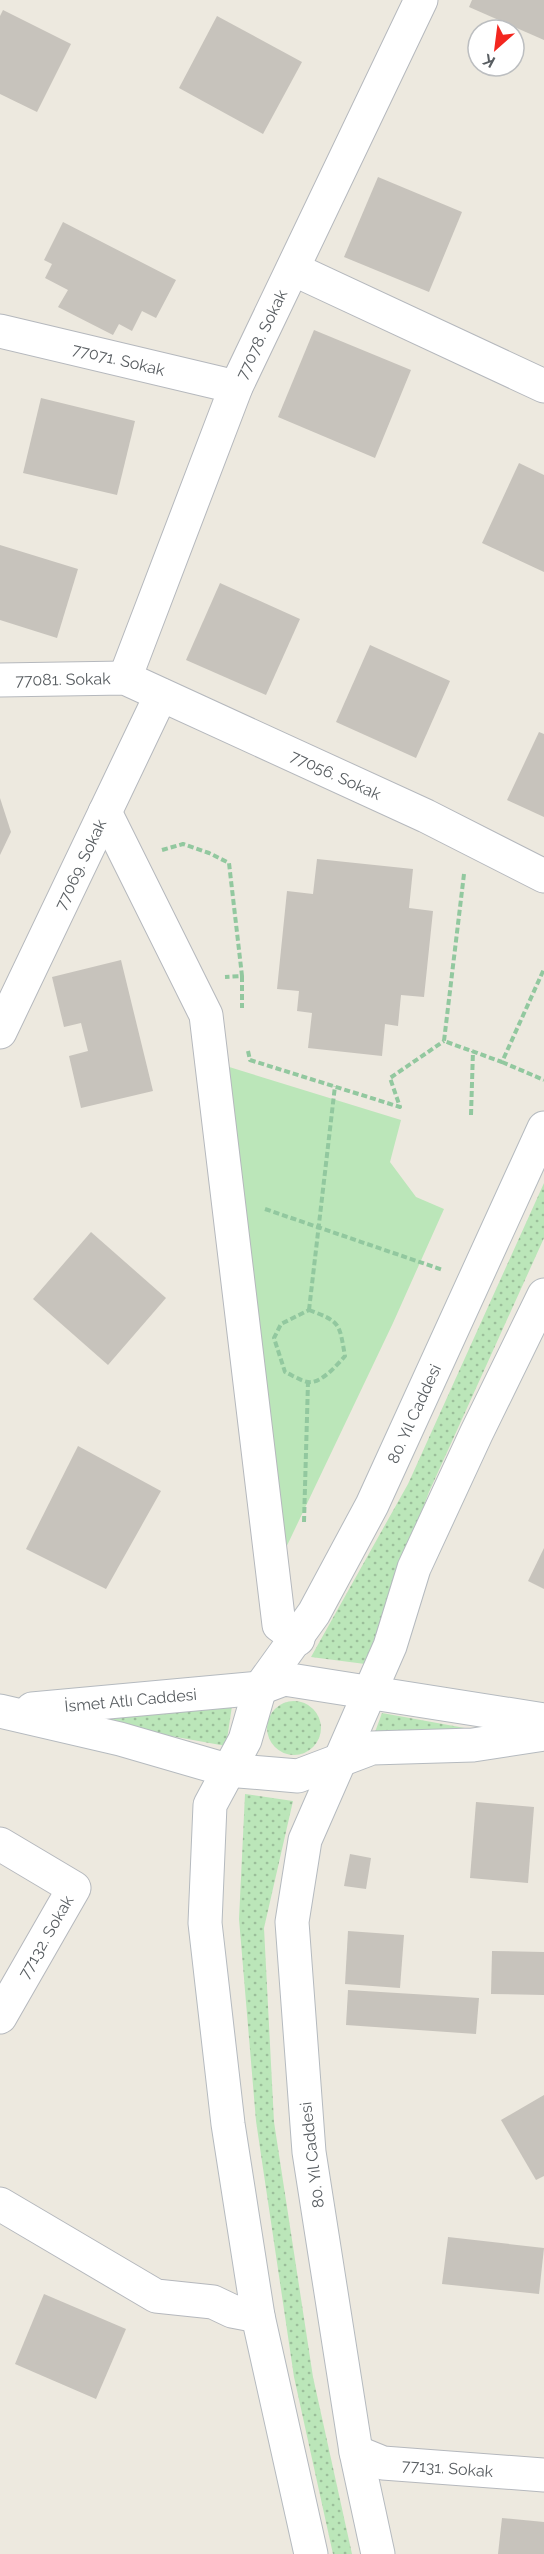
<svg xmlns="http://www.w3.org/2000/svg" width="544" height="2554" font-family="Raleway,sans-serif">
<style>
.grass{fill:url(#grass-dots)}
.park{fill:#bbe6b9}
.building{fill:#c7c3bc}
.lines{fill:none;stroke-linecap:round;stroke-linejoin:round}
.minor-casing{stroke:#b5b8bd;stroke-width:35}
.secondary-casing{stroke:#b5babf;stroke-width:35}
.path{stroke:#92c89f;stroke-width:4;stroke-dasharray:6 3;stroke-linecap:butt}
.minor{stroke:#fff;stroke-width:33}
.secondary{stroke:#fff;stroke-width:33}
.labels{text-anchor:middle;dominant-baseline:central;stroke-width:4.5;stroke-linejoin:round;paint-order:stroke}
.street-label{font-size:16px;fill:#585d61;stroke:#fff}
</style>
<defs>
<pattern id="grass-dots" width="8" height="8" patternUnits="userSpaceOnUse" patternTransform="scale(1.5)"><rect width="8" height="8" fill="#bbe6b9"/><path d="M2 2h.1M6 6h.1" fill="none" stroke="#9bbe9a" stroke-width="1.8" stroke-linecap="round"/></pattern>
</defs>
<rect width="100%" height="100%" fill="#ede9df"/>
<g class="grass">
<polygon points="544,1183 544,1238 429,1492 365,1664 311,1657 408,1484"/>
<circle cx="294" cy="1728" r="27"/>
<polygon points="232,1706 226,1746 88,1721"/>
<polygon points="382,1713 487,1732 375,1732"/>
<polygon points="245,1794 293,1801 264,1928 274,2122 313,2377 352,2554 333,2554 294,2377 256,2121 239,1919"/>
</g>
<polygon class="park" points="226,1066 401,1120 390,1162 416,1197 444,1209 393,1323 283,1554"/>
<g class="building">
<polygon points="472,0 544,0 544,40 469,7"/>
<polygon points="3,10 71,44 37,112 0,94 0,16"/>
<polygon points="217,16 302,62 263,134 179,88"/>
<polygon points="378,177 462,212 429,292 344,257"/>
<polygon points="63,222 176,280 156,318 142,311 132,331 119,324 113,335 58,307 68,290 45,278 52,264 44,260"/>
<polygon points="314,330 411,370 375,458 278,417"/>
<polygon points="41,398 135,421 117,495 23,473"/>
<polygon points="519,463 544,475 544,572 482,543"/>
<polygon points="0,545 78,569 57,638 0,620"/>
<polygon points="220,583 300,619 266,695 186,660"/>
<polygon points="370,645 450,681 416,758 336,722"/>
<polygon points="539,732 544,734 544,817 507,800"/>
<polygon points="0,798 11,832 0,855"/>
<polygon points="317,859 413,869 409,908 433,911 424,997 401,995 398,1026 385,1024 382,1056 308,1048 312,1013 297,1011 299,991 277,989 287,891 313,894"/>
<polygon points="121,960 153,1091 81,1108 69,1056 88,1051 81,1023 64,1027 52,977"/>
<polygon points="91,1232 166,1298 108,1365 33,1299"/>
<polygon points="78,1446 161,1491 106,1589 26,1549"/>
<polygon points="544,1548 544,1589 528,1581"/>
<polygon points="476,1802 534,1807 528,1883 470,1878"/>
<polygon points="350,1854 371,1858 366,1889 344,1886"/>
<polygon points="348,1931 404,1935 400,1988 345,1984"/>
<polygon points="492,1951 544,1952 544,1995 491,1994"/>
<polygon points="348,1990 479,1998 476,2034 346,2025"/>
<polygon points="544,2095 544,2176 536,2180 501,2120"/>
<polygon points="448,2237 544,2248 539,2294 442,2284"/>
<polygon points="44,2294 126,2329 96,2399 15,2364"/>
<polygon points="502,2518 544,2522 544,2554 498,2554"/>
</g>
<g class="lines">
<defs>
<g id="minor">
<polyline points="293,269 544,386"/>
<path id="s1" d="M0,331L236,387"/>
<path id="s2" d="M125,678L236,387L421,0"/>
<path id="s3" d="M0,680L125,678L426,816L544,876"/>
<polyline points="105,812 206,1015 279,1625 298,1639"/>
<path id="s4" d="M0,1032L161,695"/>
<polyline points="0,1844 74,1888 0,2017"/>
<polyline points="0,2204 156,2296 213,2302 232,2311 258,2316"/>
<path id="s5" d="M356,2452L383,2463L544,2475"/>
</g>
<g id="secondary">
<path id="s6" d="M32,1709L260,1688L284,1679L544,1720"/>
<polyline points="0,1711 120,1739 227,1770 298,1776 372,1748 473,1745 544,1734"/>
<path id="s7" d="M311,2554L258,2316L228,2124L205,1923L210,1805L245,1740L260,1688L314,1613L372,1505L544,1128"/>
<polyline points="378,2554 356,2452 309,2152 292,1922 305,1840 390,1646 414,1568 476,1434 544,1295"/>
</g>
</defs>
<use href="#minor" class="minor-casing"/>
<use href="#secondary" class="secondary-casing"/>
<g class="path">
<polyline points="162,850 183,844 209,853 229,863 242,976 225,977"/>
<polyline points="464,874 444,1041 502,1062 544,969"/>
<polyline points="242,976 242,1008"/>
<polyline points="248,1051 250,1060 400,1107 390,1078 444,1041"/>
<polyline points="502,1062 544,1080"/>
<polyline points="471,1115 473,1051"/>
<polyline points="265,1209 443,1270"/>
<polyline points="309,1310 335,1086"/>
<path d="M309,1310C341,1322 339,1323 345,1356C337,1365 321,1384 308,1382C301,1381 292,1375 285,1372L274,1338L281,1324Z"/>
<polyline points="304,1522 308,1382"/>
</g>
<use href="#minor" class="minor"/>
<use href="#secondary" class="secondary"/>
</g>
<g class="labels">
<g class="street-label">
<text stroke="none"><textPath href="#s2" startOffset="370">77078. Sokak</textPath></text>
<text stroke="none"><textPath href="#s1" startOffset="122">77071. Sokak</textPath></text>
<text stroke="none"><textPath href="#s3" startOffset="63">77081. Sokak</textPath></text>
<text stroke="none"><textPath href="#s3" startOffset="357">77056. Sokak</textPath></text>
<text stroke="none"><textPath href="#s4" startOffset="186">77069. Sokak</textPath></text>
<text stroke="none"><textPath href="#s7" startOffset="1202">80. Yıl Caddesi</textPath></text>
<text stroke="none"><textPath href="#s6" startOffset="99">İsmet Atlı Caddesi</textPath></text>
<text transform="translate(46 1937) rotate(-60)">77132. Sokak</text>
<text transform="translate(312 2155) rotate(-97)">80. Yıl Caddesi</text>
<text stroke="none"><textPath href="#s5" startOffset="94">77131. Sokak</textPath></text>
</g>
</g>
<g transform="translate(496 48) rotate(208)"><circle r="28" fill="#ffffff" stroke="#bcbec0" stroke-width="1.5"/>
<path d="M0-4.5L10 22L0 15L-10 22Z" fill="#f3261f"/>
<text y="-9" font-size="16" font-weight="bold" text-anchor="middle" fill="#585d61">K</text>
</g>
</svg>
